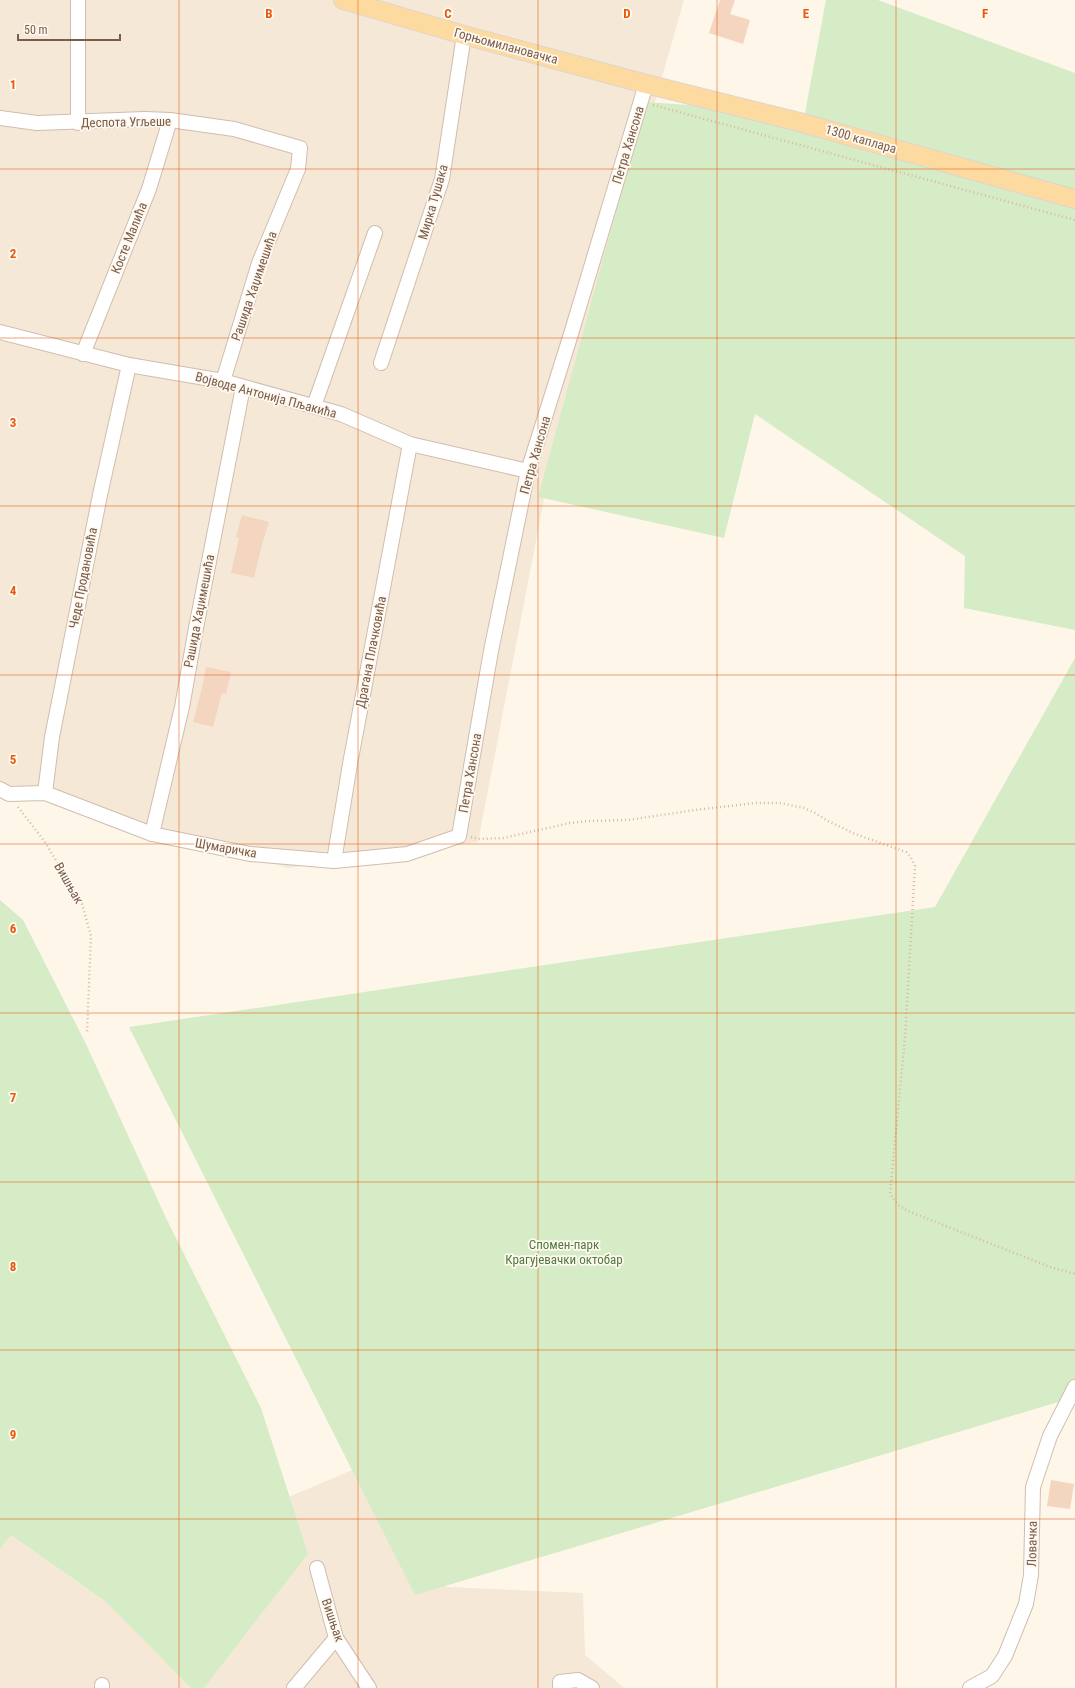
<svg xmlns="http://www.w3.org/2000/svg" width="1075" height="1688" font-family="'Roboto Condensed',sans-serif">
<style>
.residential{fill:#f5e8d7}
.green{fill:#d5ecc6}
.building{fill:#f4d5bf}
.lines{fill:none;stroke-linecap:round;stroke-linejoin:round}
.minor-casing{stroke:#d0bead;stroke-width:16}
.major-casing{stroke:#dcd5d0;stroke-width:20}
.path{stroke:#d9b8a2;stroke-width:2.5;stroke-dasharray:1 3;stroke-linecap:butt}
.minor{stroke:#fff;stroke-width:14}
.major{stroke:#fddba0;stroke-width:18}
.grid{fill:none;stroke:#e8590c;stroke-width:1;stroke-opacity:0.55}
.labels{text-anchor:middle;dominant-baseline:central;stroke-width:3.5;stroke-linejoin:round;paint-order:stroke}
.street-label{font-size:13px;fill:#795c4b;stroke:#fff9f0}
.park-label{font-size:13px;fill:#507a40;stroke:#fff9f0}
.grid-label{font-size:13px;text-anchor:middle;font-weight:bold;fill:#e8590c;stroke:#fff9f0;stroke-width:3.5;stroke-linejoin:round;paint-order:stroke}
</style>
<rect width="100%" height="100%" fill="#fdf6e9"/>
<g class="residential">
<polygon points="0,0 684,0 550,468 478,842 288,868 0,785"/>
<polygon points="401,1449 446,1587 583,1593 585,1655 624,1688 204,1688 308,1554 289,1497"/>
<polygon points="11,1535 105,1601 191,1688 0,1688 0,1549"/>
</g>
<g class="green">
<polygon points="826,0 878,0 1075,73 1075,630 964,608 965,556 755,414 724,538 538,497 646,102 805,113"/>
<polygon points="1075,658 1075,1397 415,1595 129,1027 935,907"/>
<polygon points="0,900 23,920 86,1044 166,1218 261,1408 308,1554 204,1688 191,1688 105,1601 11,1535 0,1549"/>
</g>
<g class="building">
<polygon points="720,0 735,0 730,14 750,20 743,44 709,33"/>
<polygon points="242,515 269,522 262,544 254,578 231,573 239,538 236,537"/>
<polygon points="206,667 231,672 226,694 222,693 213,727 193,722 202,688"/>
<polygon points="1051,1480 1074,1484 1070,1509 1047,1506"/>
</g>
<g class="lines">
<defs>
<g id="minor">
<polyline points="78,0 78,123"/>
<polyline points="0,118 37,123 145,119 170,120 234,129 300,148 298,169 259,263 223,381"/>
<polyline points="0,332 129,365 223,381 341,414 410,444 528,471"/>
<polyline points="83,354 149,189 170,120"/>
<polyline points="381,363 442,179 464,35"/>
<polyline points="314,406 375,233"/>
<polyline points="0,789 9,794 45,793 152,834 250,854 334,861 407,854 459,836 491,651 528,471 571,334 646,84"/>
<polyline points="45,793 52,737 100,495 129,365"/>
<polyline points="152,834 182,707 196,628 243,387"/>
<polyline points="334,861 350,764 410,444"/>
<polyline points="317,1568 336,1638 369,1688"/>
<polyline points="102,1688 102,1685"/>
<polyline points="294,1688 336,1638"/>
<polyline points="560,1688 560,1682 578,1680 592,1688"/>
<polyline points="970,1688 992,1676 1005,1656 1026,1604 1031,1575 1033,1487 1050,1436 1075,1387"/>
</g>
<polyline id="major" points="343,0 464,35 646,84 799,122 1075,199"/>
</defs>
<use href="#minor" class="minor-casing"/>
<use href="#major" class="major-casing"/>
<g class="path">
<polyline points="653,105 1075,220"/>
<polyline points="18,807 45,842 82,904 91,936 87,1033"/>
<polyline points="471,837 480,839 503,838 570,823 589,821 628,820 695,810 756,803 780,803 804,808 815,813 828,821 855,834 906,852 910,856 915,866 905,1037 890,1194 898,1205 908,1211 1050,1267 1075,1274"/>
</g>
<use href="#minor" class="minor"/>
<use href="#major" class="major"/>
</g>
<path class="grid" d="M179,0V1688M358,0V1688M538,0V1688M717,0V1688M896,0V1688M0,169H1075M0,338H1075M0,506H1075M0,675H1075M0,844H1075M0,1013H1075M0,1182H1075M0,1350H1075M0,1519H1075"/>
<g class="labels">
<g class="street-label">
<text transform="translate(506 46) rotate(15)">Горњомилановачка</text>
<text transform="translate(126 122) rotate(-1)">Деспота Угљеше</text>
<text transform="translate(861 139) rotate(16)">1300 каплара</text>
<text transform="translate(628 145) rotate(-73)">Петра Хансона</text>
<text transform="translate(433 202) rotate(-74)">Мирка Тушака</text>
<text transform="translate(129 238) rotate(-68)">Косте Малића</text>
<text transform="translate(254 286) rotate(-71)">Рашида Хаџимешића</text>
<text transform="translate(266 395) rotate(15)">Војводе Антонија Пљакића</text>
<text transform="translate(535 455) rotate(-74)">Петра Хансона</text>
<text transform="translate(83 578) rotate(-79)">Чеде Продановића</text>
<text transform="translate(199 611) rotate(-79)">Рашида Хаџимешића</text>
<text transform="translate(371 652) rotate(-79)">Драгана Плачковића</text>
<text transform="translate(470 773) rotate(-80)">Петра Хансона</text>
<text transform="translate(226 848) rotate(10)">Шумаричка</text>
<text transform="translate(69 883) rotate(60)">Вишњак</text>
<text transform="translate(1032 1544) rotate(-89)">Ловачка</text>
<text transform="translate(333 1620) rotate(71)">Вишњак</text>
</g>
<g class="park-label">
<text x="564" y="1244">Спомен-парк<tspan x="564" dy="15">Крагујевачки октобар</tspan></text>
</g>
</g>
<g class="grid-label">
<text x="269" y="18">B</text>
<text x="448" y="18">C</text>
<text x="627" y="18">D</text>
<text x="806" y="18">E</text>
<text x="985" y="18">F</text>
<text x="13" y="89">1</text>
<text x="13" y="258">2</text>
<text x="13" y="427">3</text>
<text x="13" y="595">4</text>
<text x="13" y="764">5</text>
<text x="13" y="933">6</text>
<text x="13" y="1102">7</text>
<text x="13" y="1271">8</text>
<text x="13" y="1439">9</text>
</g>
<path d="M18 34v6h102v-6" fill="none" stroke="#795c4b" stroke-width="2"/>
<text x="24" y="34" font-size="12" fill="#795c4b" stroke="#fff9f0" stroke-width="3" paint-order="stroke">50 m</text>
</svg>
